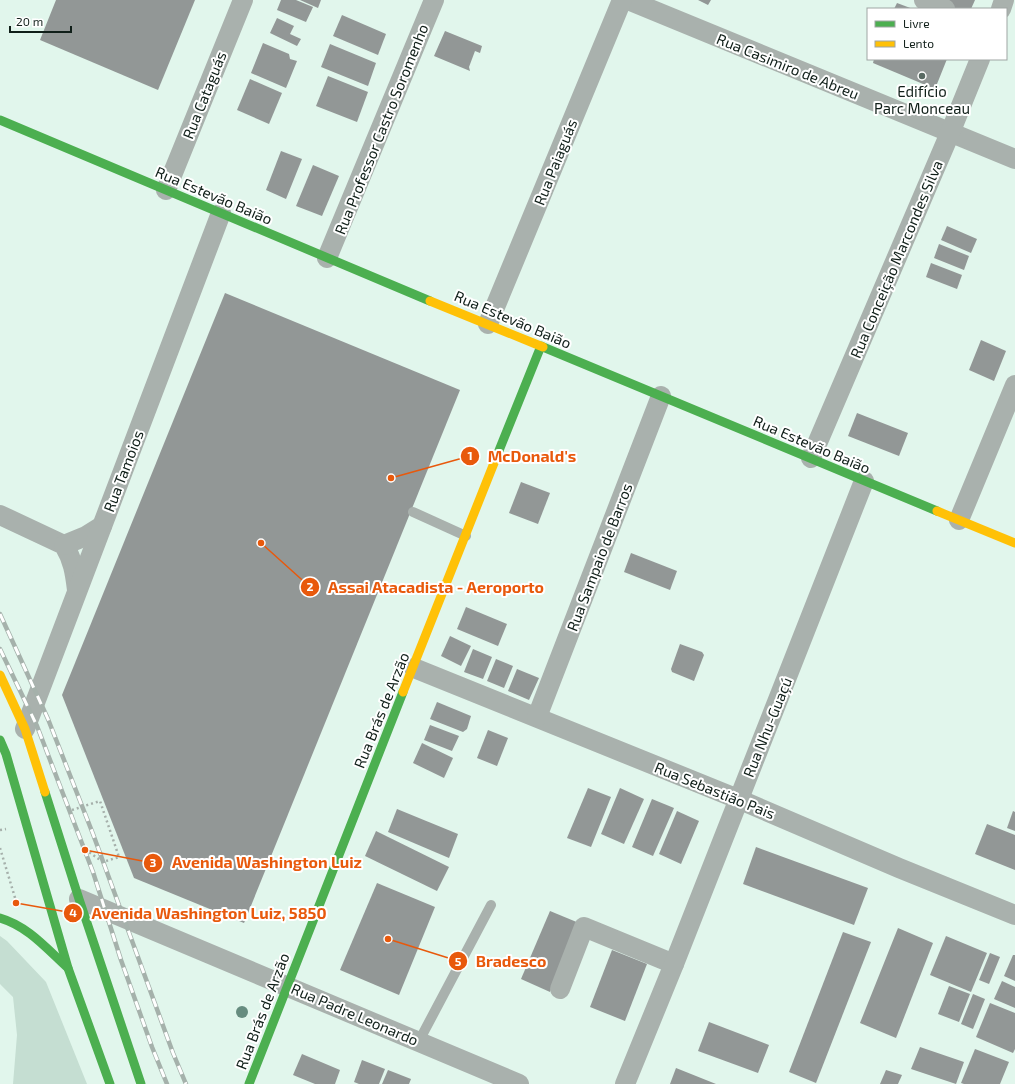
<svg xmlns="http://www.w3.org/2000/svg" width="1015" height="1084" font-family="'Exo 2',sans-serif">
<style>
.green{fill:#c5ded2}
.building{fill:#929796}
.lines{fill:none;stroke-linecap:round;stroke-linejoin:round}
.path{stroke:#a6b0ab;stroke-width:2.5;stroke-dasharray:2 3;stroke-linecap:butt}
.lane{stroke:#a9b1ad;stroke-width:10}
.street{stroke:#a9b1ad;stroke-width:20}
.fast{stroke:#4caf50;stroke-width:9}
.slow{stroke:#ffc107;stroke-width:9}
.rail-casing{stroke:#a5b1ab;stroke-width:4.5}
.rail{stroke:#fff;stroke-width:3;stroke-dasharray:9;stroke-linecap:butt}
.tree{fill:#668c7f}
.poi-dot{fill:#596a63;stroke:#fff;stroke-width:1.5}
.labels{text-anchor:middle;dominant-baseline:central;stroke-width:4;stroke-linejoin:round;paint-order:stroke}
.street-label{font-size:15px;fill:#101f19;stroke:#fff}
.poi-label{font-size:15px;fill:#101f19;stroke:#fff}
.leader{fill:none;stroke:#e8590c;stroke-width:1.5}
.callout-dot{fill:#e8590c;stroke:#fff;stroke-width:1.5}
.mark-label{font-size:12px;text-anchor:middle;font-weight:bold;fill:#fff}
.callout-label{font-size:16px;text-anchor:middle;font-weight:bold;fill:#e8590c;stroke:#fff;stroke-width:4;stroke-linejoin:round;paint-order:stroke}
</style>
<rect width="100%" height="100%" fill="#e1f6ec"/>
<polygon class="green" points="0,936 7,941 46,982 87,1084 13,1084 17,1035 13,997 0,984"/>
<g class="building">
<polygon points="56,0 195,0 158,90 40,40"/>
<polygon points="281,0 296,0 313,7 306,22 277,10"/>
<polygon points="300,0 321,0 318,8"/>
<polygon points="698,0 711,0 708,5"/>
<polygon points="935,0 975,0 971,9 957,9"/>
<polygon points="897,3 913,9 894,9"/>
<polygon points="342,15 386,34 378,55 333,36"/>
<polygon points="277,18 294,26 290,34 301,39 297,46 270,33"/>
<polygon points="445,31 482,46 480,53 475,51 469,67 470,71 434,56"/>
<polygon points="263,43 289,54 290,59 297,61 286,88 251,73"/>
<polygon points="330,44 376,63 368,86 321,67"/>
<polygon points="874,59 947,59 935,89 873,63"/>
<polygon points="328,76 368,92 357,122 316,106"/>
<polygon points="250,79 282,93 269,124 237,110"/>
<polygon points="281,151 302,159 286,199 266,190"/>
<polygon points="313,165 339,176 322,216 296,206"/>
<polygon points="947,226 977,239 971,253 941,240"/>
<polygon points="939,244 969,256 964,270 934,258"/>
<polygon points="931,263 962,275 957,289 926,277"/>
<polygon points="225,293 460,390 244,923 134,878 62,695"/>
<polygon points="981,340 1006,351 994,381 969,370"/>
<polygon points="857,413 908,433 899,456 848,436"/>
<polygon points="521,482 550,493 538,524 509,513"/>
<polygon points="631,553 677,571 670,590 624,572"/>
<polygon points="466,607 507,624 498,646 457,629"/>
<polygon points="450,636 471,646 461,666 441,656"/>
<polygon points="680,644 702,652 704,655 694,681 672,672 671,669"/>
<polygon points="473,649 492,657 483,679 464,672"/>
<polygon points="496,659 513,666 504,688 487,681"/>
<polygon points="517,669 539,678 529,700 508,691"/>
<polygon points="437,702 471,716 467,729 463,732 430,719"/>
<polygon points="430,725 459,736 452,751 424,740"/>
<polygon points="488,730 508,738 497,766 477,758"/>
<polygon points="422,743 453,758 444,778 413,763"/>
<polygon points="588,788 611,797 591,847 567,838"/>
<polygon points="620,788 644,799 624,844 601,834"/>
<polygon points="652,799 674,808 653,856 632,847"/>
<polygon points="397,809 458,834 449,858 388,832"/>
<polygon points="677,811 699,821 681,864 659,854"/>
<polygon points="1013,811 1015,812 1015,831 1007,828"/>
<polygon points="987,824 1015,835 1015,870 975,854"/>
<polygon points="376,831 449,867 437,891 365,856"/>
<polygon points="756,847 868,888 854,925 743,884"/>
<polygon points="377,883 435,907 399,995 340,970"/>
<polygon points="550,911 579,923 550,992 521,979"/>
<polygon points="898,928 933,943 896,1038 860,1023"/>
<polygon points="843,932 871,942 816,1083 789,1072"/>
<polygon points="946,936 987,953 971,992 930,975"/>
<polygon points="612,950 647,964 625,1021 590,1007"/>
<polygon points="990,953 1000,957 989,984 979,980"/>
<polygon points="1013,955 1015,955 1015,981 1004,976"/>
<polygon points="1002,981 1015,987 1015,1008 994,999"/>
<polygon points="949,986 970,994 959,1022 938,1014"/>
<polygon points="973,994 985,999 973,1029 961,1024"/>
<polygon points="990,1003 1015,1013 1015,1049 1013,1053 976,1037"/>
<polygon points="709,1022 769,1045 758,1073 698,1051"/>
<polygon points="920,1047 964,1062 956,1084 911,1069"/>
<polygon points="975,1049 1009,1062 1000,1084 964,1084 961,1083"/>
<polygon points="302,1054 340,1070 335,1084 315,1084 293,1075"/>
<polygon points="362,1060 385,1069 379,1084 359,1084 354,1082"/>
<polygon points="676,1068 716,1084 670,1084"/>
<polygon points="388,1070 411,1079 409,1084 382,1084"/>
<polygon points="886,1070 902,1075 898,1084 880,1084"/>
</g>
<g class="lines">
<g class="path">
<polyline points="72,810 100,801 119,857 103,862 86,850"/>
<polyline points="0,830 6,829"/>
<polyline points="0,848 16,901"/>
</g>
<g class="lane">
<polyline points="413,512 466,536"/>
<polyline points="419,1041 491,905"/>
</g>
<g class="street">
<polyline points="628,0 1015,159"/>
<polyline points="924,0 945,9"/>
<polyline points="1001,9 1004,0"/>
<polyline points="166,190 243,0"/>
<polyline points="327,258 434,0"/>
<polyline points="488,324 622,0"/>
<polyline points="811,458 950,133 980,59"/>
<path d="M0,515L64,545C73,560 75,573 77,590"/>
<polyline points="959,520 1015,385"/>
<polyline points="64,545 86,536 102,526"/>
<polyline points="414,668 738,799 899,868 1015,915"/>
<polyline points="537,717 661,396"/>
<polyline points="25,729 221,213"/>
<polyline points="79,899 519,1084"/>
<polyline points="560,989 584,927 674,964"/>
<polyline points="625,1084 674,964 864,481"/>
</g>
<g class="fast">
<polyline points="0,120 430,301"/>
<polyline points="543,347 937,511"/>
<polyline points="496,458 541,346"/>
<polyline points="0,740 6,754 68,968 110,1084"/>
<polyline points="45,792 79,899 141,1084"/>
<path d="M0,918C28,926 47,949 68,968"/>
<polyline points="249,1084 403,692"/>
</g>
<g class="slow">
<polyline points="430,301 543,347"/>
<polyline points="937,511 1015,543"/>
<polyline points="0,675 25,729 45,792"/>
<polyline points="403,692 496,458"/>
</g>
<defs>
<g id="rail">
<polyline points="0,614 48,719 93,834 173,1053 186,1084"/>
<polyline points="0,649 37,726 93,872 121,960 152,1047 167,1084"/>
</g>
</defs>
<use href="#rail" class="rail-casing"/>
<use href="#rail" class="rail"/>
</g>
<circle class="tree" cx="242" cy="1012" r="6"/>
<circle class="poi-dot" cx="922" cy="76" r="4"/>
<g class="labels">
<g class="street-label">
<text transform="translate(788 66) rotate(22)">Rua Casimiro de Abreu</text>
<text transform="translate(204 95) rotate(-68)">Rua Cataguás</text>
<text transform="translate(381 129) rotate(-68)">Rua Professor Castro Soromenho</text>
<text transform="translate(555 162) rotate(-68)">Rua Paiaguás</text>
<text transform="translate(214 195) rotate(23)">Rua Estevão Baião</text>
<text transform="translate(896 259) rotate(-67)">Rua Conceição Marcondes Silva</text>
<text transform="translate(513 319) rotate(23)">Rua Estevão Baião</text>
<text transform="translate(812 444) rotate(23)">Rua Estevão Baião</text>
<text transform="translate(123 471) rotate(-69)">Rua Tamoios</text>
<text transform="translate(599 557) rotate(-69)">Rua Sampaio de Barros</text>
<text transform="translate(381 710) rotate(-68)">Rua Brás de Arzão</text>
<text transform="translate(767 727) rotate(-68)">Rua Nhu-Guaçú</text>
<text transform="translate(715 790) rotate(22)">Rua Sebastião Pais</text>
<text transform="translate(262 1011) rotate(-69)">Rua Brás de Arzão</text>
<text transform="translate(355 1014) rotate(23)">Rua Padre Leonardo</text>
</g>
<g class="poi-label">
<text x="922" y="91">Edifício<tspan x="922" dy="17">Parc Monceau</tspan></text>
</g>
</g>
<path class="leader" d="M391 478L470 456M261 543L310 587M85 850L153 863M16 903L73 913M388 939L458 961"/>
<g class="callout-dot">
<circle cx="391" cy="478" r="4"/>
<circle cx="261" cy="543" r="4"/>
<circle cx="85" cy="850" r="4"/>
<circle cx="16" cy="903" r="4"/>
<circle cx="388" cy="939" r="4"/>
<circle cx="470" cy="456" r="10"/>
<circle cx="310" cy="587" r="10"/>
<circle cx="153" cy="863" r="10"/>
<circle cx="73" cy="913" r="10"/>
<circle cx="458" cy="961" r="10"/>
</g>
<g class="mark-label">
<text x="470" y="460">1</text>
<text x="310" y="591">2</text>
<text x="153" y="867">3</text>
<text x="73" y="917">4</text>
<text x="458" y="966">5</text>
</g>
<g class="callout-label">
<text x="532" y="462">McDonald's</text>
<text x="436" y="593">Assai Atacadista - Aeroporto</text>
<text x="267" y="868">Avenida Washington Luiz</text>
<text x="209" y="919">Avenida Washington Luiz, 5850</text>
<text x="511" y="967">Bradesco</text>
</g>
<rect x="867" y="8" width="140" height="52" fill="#ffffff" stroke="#9fa5a3"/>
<rect x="875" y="21" width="20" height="6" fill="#4caf50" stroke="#9fa5a3"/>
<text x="903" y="28" font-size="12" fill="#101f19">Livre</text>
<rect x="875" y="41" width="20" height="6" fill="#ffc107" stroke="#9fa5a3"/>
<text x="903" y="48" font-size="12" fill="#101f19">Lento</text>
<path d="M10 26v6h61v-6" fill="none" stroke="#101f19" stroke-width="2"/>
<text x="16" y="26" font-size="12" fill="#101f19" stroke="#ffffff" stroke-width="3" paint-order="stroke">20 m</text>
</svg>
